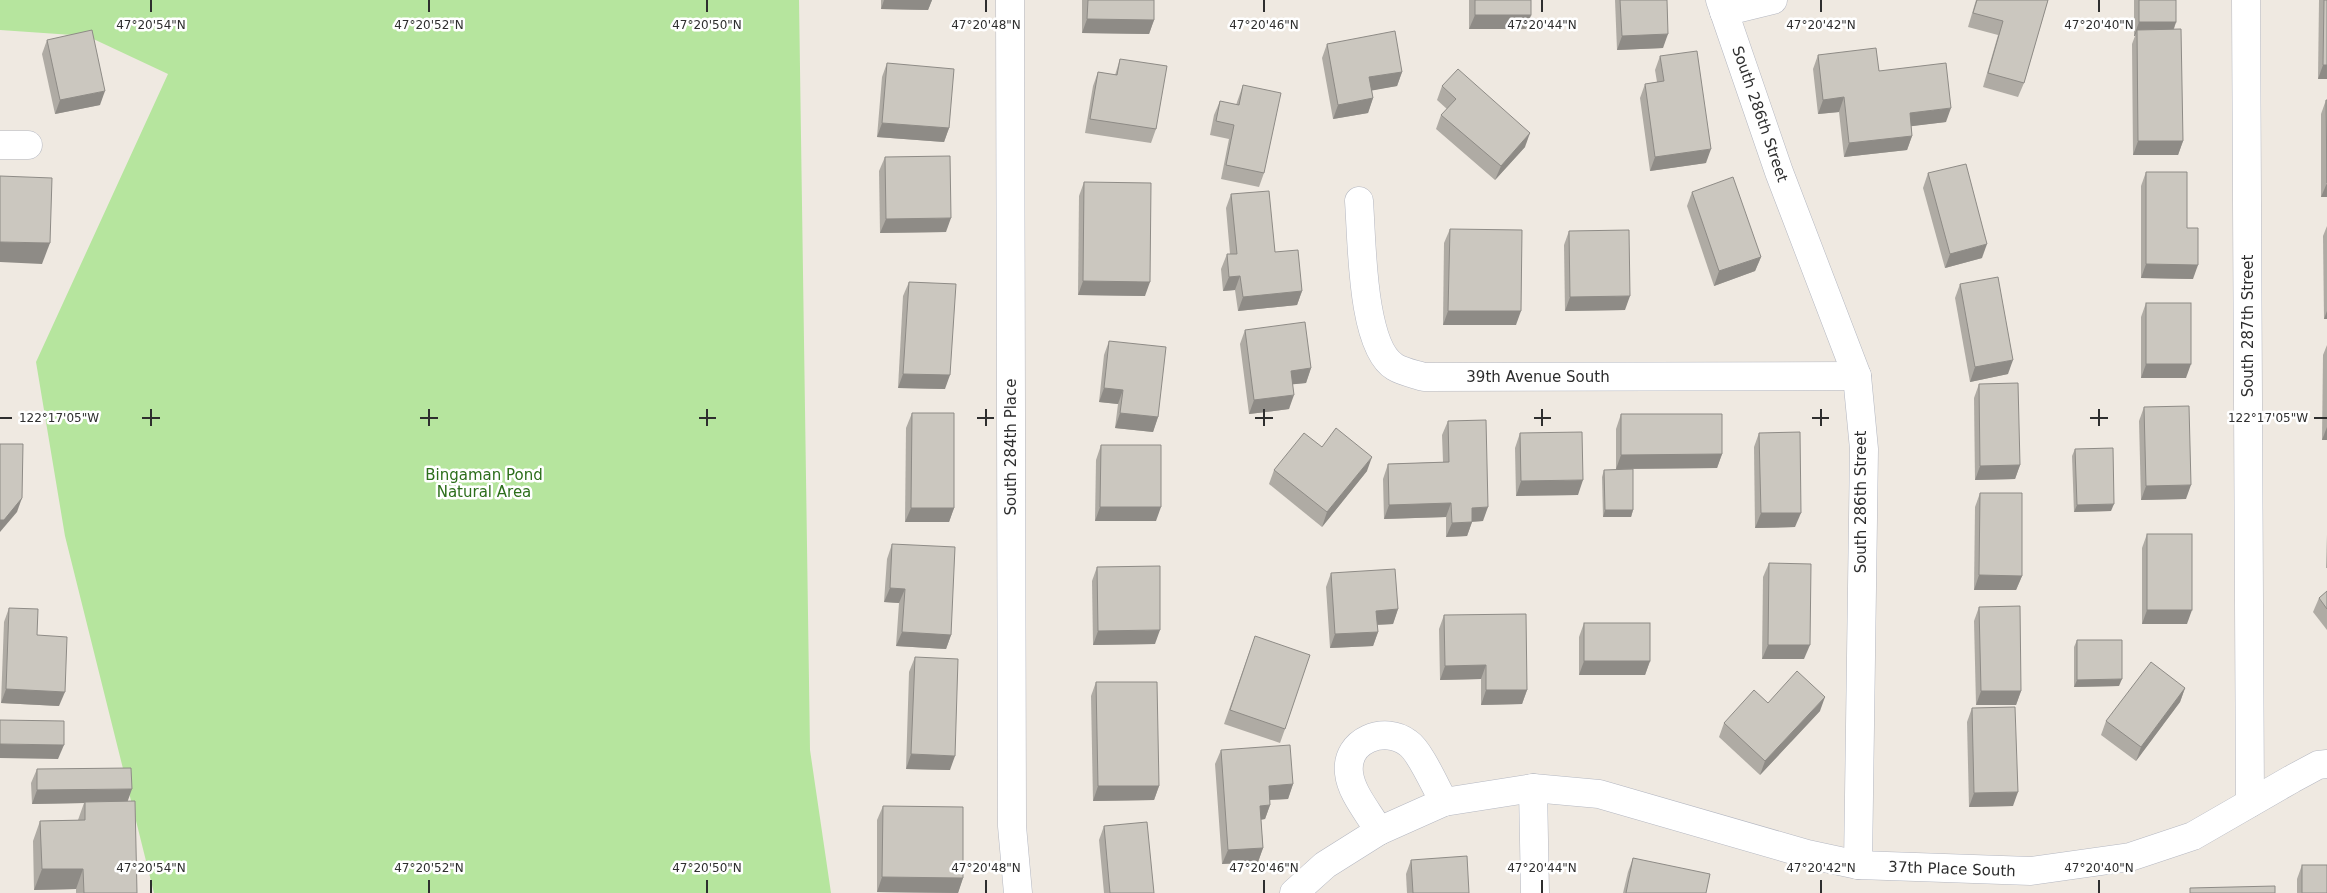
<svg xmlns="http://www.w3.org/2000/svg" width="2327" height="893" font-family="'DejaVu Sans',sans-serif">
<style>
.green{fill:#b6e59e}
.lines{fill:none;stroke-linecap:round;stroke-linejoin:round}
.minor-casing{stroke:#b4b7c1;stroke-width:29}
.minor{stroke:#fff;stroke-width:28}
.wall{fill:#afaba4}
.shaded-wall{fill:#8e8b86}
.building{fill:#cbc7bf;stroke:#8e8b86}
.ticks{fill:none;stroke:#2e2e2e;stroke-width:2}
.labels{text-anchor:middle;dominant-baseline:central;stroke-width:5;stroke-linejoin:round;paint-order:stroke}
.street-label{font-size:15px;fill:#2e2e2e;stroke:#fff}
.park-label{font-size:15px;fill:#2c6e1b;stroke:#fff}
.ticks-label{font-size:12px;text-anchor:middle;fill:#2e2e2e;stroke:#fff;stroke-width:5;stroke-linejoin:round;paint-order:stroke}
</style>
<rect width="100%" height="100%" fill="#efe9e1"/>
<polygon class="green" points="0,0 799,0 810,750 831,893 154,893 65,536 36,362 168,74 87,36 0,30"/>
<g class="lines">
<defs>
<g id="minor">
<polyline points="1010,0 1012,826 1018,893"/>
<polyline points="1720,0 1779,172 1857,376 1864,449 1858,865"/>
<polyline points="2246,0 2250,803"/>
<polyline points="1724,12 1773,0"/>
<polyline points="0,145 28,145"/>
<path d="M1359,201C1362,239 1361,347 1395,367C1403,372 1415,374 1424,377L1857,376"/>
<polyline points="1533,788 1535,893"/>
<path d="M1379,831C1369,813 1351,793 1349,773C1345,740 1385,725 1408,743C1420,751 1436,788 1444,802"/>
<polyline points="1294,893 1325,865 1379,831 1444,802 1533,788 1599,794 1807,854 1858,865 2031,871 2130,857 2193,836 2292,779 2318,765 2327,764"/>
</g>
</defs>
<use href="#minor" class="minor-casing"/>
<use href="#minor" class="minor"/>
</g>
<g class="wall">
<polygon points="881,0 932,0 928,10 881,9"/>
<polygon points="1082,0 1154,0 1154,20 1149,34 1082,33"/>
<polygon points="1469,0 1531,0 1531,15 1526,29 1469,29"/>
<polygon points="1615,0 1667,0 1663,48 1617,50"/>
<polygon points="1976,0 2048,0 2024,83 2018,97 1983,87 1998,35 1968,27"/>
<polygon points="2134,0 2176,0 2176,22 2174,29 2183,141 2178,155 2133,155 2132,44 2135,36 2134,36"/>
<polygon points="2319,0 2327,0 2327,79 2318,79"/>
<polygon points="47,40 100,105 55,114 42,54"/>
<polygon points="1327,44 1402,72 1397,86 1372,90 1373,98 1368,113 1333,119 1322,58"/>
<polygon points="1818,55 1879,71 1946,122 1911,126 1912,136 1907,150 1844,157 1839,112 1818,114 1813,69"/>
<polygon points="1660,56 1706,163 1650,171 1640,98 1645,84 1657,82 1655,70"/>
<polygon points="1120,59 1156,129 1151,143 1085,133 1093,86 1098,72 1115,75"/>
<polygon points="887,63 949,128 944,142 877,137 882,77"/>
<polygon points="1243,85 1264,173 1259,187 1221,179 1229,139 1210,135 1214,115 1220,101 1236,105"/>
<polygon points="1442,86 1525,147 1495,180 1436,129 1441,115 1447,109 1437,100"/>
<polygon points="2326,100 2327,197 2321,197 2321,114"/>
<polygon points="885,157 946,232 880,233 879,171"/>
<polygon points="2146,172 2187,228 2193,279 2141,278 2141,186"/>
<polygon points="1928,173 1982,258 1945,268 1923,188"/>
<polygon points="1084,182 1145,296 1078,295 1079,196"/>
<polygon points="1692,192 1761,257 1755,271 1714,286 1687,206"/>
<polygon points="1231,194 1275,252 1302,291 1297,305 1238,311 1235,290 1223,291 1221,269 1227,254 1230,254 1226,208"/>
<polygon points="2327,226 2327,319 2324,319 2323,236"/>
<polygon points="1450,229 1516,325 1443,325 1444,243"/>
<polygon points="1569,231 1625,310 1565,311 1564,245"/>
<polygon points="909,282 945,389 898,388 903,296"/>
<polygon points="1960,284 2008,374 1970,382 1955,298"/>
<polygon points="2146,303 2186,378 2141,378 2141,317"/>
<polygon points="1245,330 1311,368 1306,383 1293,384 1289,409 1249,414 1240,344"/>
<polygon points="1109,341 1158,417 1153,432 1115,428 1118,404 1099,402 1104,355"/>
<polygon points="2327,345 2327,440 2322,440 2323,355"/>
<polygon points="1979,384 2020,465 2015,479 1975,480 1974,398"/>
<polygon points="2144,407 2186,499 2141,500 2139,421"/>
<polygon points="912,413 954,508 949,522 905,522 906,428"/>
<polygon points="1621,414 1722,454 1717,468 1616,469 1616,429"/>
<polygon points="1448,421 1483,521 1472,522 1467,536 1446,537 1446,517 1384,519 1383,479 1388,464 1443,462 1442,435"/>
<polygon points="1520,433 1578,495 1516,496 1515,448"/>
<polygon points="1759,433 1795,527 1755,528 1754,447"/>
<polygon points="1101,445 1156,521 1095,521 1096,460"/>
<polygon points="1322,447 1367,471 1322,527 1269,484 1274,470"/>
<polygon points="2075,449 2111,511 2074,512 2072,456"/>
<polygon points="1604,470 1633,510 1631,517 1603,517 1602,477"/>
<polygon points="1980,493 2022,576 2016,590 1974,590 1975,507"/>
<polygon points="2147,534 2187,624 2142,624 2142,548"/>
<polygon points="2327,534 2327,568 2326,568"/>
<polygon points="892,544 951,635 946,649 896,646 899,603 884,602 887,559"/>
<polygon points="1769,563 1804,659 1762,659 1763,577"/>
<polygon points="1097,567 1155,644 1093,645 1092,581"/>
<polygon points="1331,573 1398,609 1393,624 1377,625 1378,632 1373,646 1330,648 1326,587"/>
<polygon points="2327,591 2327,630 2313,612 2319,598"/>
<polygon points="1979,607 2021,691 2016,705 1976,705 1974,621"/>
<polygon points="9,608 37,635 59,706 1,703 4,622"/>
<polygon points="1444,615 1527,690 1522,704 1481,705 1481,679 1440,680 1439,629"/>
<polygon points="1584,623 1650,661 1645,675 1579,675 1579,637"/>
<polygon points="2077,640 2119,686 2074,687 2074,647"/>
<polygon points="1250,650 1285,729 1280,743 1224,724"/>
<polygon points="915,657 950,770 906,769 909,672"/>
<polygon points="1096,682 1159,786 1154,800 1093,801 1091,696"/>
<polygon points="2185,688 2180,702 2136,761 2101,735 2106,721"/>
<polygon points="1972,708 2013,806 1969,807 1967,722"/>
<polygon points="1820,711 1760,775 1719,737 1724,723"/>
<polygon points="1221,750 1293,784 1288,799 1270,800 1270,805 1265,819 1261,820 1263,848 1258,862 1222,864 1215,764"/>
<polygon points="37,769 127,801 137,893 76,893 76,889 34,890 33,841 40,821 78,820 84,803 32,804 31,783"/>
<polygon points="883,806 963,878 958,893 877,892 877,820"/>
<polygon points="1104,826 1154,893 1104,893 1099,840"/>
<polygon points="1633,858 1706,893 1623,893 1628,872"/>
<polygon points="1411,860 1469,893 1407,893 1406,874"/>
<polygon points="2302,865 2327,893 2297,893 2297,879"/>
</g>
<g class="shaded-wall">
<polygon points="884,0 932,0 928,10 881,9"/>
<polygon points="1475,15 1531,15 1526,29 1469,29"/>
<polygon points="1087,19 1154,20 1149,34 1082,33"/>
<polygon points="2139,22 2176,22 2171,36 2137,30 2135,36 2134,36"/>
<polygon points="1668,34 1663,48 1617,50 1622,36"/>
<polygon points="2323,65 2327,65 2327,79 2318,79"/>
<polygon points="1402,72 1397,86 1364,92 1369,77"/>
<polygon points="105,91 100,105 55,114 60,100"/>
<polygon points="1844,97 1839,112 1818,114 1823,100"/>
<polygon points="1373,98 1368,113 1333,119 1338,105"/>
<polygon points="1951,108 1946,122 1905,127 1910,113"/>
<polygon points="882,123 949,128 944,142 877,137"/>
<polygon points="1530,133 1525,147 1495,180 1501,166"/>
<polygon points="1912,136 1907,150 1844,157 1849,143"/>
<polygon points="2138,141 2183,141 2178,155 2133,155"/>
<polygon points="1711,149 1706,163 1650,171 1655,157"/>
<polygon points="2327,183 2327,197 2321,197"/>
<polygon points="951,218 946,232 880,233 886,219"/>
<polygon points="0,242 50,243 42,264 0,262"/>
<polygon points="1987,244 1982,258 1945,268 1950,254"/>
<polygon points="1761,257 1755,271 1714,286 1719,271"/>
<polygon points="2146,264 2198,265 2193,279 2141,278"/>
<polygon points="1240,276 1235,290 1223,291 1229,277"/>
<polygon points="1083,281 1150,282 1145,296 1078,295"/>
<polygon points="1302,291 1297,305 1238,311 1243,297"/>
<polygon points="1630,296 1625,310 1565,311 1570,297"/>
<polygon points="1448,311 1521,311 1516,325 1443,325"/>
<polygon points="2327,311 2327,319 2324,319"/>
<polygon points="2013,360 2008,374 1970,382 1975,367"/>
<polygon points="2146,364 2191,364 2186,378 2141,378"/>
<polygon points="1311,368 1306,383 1286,385 1291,371"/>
<polygon points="903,374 950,375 945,389 898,388"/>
<polygon points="1104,388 1123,390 1118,404 1099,402"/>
<polygon points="1294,395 1289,409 1249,414 1254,400"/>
<polygon points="1120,413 1158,417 1153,432 1115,428"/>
<polygon points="2327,427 2327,440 2322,440"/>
<polygon points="1722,454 1717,468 1616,469 1621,455"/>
<polygon points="1372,457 1367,471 1322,527 1327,512"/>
<polygon points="2020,465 2015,479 1975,480 1980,466"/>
<polygon points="1583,480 1578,495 1516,496 1521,481"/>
<polygon points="2191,485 2186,499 2141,500 2146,486"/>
<polygon points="22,498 17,512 0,532 0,520"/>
<polygon points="1451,503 1446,517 1384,519 1389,505"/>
<polygon points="2114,504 2111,511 2074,512 2077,505"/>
<polygon points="1100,507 1161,507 1156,521 1095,521"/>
<polygon points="1488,507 1483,521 1466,522 1472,508"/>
<polygon points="911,508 954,508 949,522 905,522"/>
<polygon points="1605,510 1633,510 1631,517 1603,517"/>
<polygon points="1761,513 1801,513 1795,527 1755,528"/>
<polygon points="1472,522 1467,536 1446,537 1452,523"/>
<polygon points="1979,575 2022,576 2016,590 1974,590"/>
<polygon points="890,588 905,589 899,603 884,602"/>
<polygon points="1398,609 1393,624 1371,625 1376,611"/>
<polygon points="2147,610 2192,610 2187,624 2142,624"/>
<polygon points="1160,630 1155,644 1093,645 1098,631"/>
<polygon points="902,632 951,635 946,649 896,646"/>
<polygon points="1378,632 1373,646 1330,648 1335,634"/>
<polygon points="1768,645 1810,645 1804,659 1762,659"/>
<polygon points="1584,661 1650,661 1645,675 1579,675"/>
<polygon points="1486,665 1481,679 1440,680 1445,666"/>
<polygon points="2122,679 2119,686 2074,687 2077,680"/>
<polygon points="2185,688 2180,702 2136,761 2141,747"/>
<polygon points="6,689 65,692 59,706 1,703"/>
<polygon points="1486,690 1527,690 1522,704 1481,705"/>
<polygon points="1981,691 2021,691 2016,705 1976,705"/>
<polygon points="1825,697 1820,711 1760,775 1765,761"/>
<polygon points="0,744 64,745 58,759 0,758"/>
<polygon points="911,754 955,756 950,770 906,769"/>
<polygon points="1293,784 1288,799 1264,800 1269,786"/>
<polygon points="1098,786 1159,786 1154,800 1093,801"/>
<polygon points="132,789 127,803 85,802 84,803 32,804 37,790"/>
<polygon points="2018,792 2013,806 1969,807 1974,793"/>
<polygon points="1270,805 1265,819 1255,820 1260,806"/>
<polygon points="1263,848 1258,862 1222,864 1228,850"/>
<polygon points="42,869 83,869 76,889 34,890"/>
<polygon points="882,877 963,878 958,893 877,892"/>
</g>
<g class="building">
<polygon points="1088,0 1154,0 1154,20 1087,19"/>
<rect x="1475" y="0" width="56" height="15"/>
<polygon points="1620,0 1667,0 1668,34 1622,36"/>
<polygon points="1977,0 2048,0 2024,83 1988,73 2003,21 1973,13"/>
<rect x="2139" y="0" width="37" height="22"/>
<polygon points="2324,0 2327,0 2327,65 2323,65"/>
<polygon points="2181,29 2183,141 2138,141 2137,30"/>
<polygon points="92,30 105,91 60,100 47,40"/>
<polygon points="1395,31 1402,72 1369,77 1373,98 1338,105 1327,44"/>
<polygon points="1876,48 1879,71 1946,63 1951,108 1910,113 1912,136 1849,143 1844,97 1823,100 1818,55"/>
<polygon points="1697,51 1711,149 1655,157 1645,84 1664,81 1660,56"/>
<polygon points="1120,59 1167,66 1156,129 1090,119 1098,72 1117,75"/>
<polygon points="887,63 954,69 949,128 882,123"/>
<polygon points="1458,69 1530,133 1501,166 1441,115 1456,99 1442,86"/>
<polygon points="1243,85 1281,93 1264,173 1226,165 1234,125 1216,121 1220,101 1239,105"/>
<polygon points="2326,100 2327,100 2327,183"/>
<polygon points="950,156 951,218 886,219 885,157"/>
<polygon points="1966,164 1987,244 1950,254 1928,173"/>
<polygon points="2146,172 2187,172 2187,228 2198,228 2198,265 2146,264"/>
<polygon points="0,176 52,178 50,243 0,242"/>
<polygon points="1733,177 1761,257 1719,271 1692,192"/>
<polygon points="1084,182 1151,183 1150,282 1083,281"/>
<polygon points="1269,191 1275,252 1298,250 1302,291 1243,297 1240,276 1229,277 1227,254 1237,254 1231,194"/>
<polygon points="1450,229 1522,230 1521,311 1448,311"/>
<polygon points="1629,230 1630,296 1570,297 1569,231"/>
<polygon points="1998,277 2013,360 1975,367 1960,284"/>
<polygon points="909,282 956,284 950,375 903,374"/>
<rect x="2146" y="303" width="45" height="61"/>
<polygon points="1305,322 1311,368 1291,371 1294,395 1254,400 1245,330"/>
<polygon points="1109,341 1166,347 1158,417 1120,413 1123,390 1104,388"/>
<polygon points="2018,383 2020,465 1980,466 1979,384"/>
<polygon points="2189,406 2191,485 2146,486 2144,407"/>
<polygon points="912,413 954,413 954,508 911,508"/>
<polygon points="1621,414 1722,414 1722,454 1621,455"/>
<polygon points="1486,420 1488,507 1472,508 1472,522 1452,523 1451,503 1389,505 1388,464 1449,462 1448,421"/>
<polygon points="1336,428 1372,457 1327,512 1274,470 1304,433 1322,447"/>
<polygon points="1582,432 1583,480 1521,481 1520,433"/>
<polygon points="1800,432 1801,513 1761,513 1759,433"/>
<polygon points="0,444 23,444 22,498 4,520 0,520"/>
<polygon points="1101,445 1161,445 1161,507 1100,507"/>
<polygon points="2113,448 2114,504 2077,505 2075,449"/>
<polygon points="1633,469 1633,510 1605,510 1604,470"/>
<polygon points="1980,493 2022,493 2022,576 1979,575"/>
<rect x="2147" y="534" width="45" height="76"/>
<polygon points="892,544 955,547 951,635 902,632 905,589 890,588"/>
<polygon points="1769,563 1811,564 1810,645 1768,645"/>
<polygon points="1160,566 1160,630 1098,631 1097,567"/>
<polygon points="1395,569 1398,609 1376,611 1378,632 1335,634 1331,573"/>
<polygon points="2327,591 2327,609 2319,598"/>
<polygon points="2020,606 2021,691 1981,691 1979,607"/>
<polygon points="9,608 38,609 37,635 67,637 65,692 6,689"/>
<polygon points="1526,614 1527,690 1486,690 1486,665 1445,666 1444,615"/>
<rect x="1584" y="623" width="66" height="38"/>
<polygon points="1255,636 1310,655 1285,729 1230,710"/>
<polygon points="2077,640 2122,640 2122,679 2077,680"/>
<polygon points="915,657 958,659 955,756 911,754"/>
<polygon points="2151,662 2185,688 2141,747 2106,721"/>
<polygon points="1797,671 1825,697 1765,761 1724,723 1754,690 1768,703"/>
<polygon points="1096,682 1157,682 1159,786 1098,786"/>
<polygon points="2015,707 2018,792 1974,793 1972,708"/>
<polygon points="0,720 64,721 64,745 0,744"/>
<polygon points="1290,745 1293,784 1269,786 1270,805 1260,806 1263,848 1228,850 1221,750"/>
<polygon points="131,768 132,789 37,790 37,769"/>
<polygon points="135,801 137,893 84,893 83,869 42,869 40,821 85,820 85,802"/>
<polygon points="883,806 963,807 963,878 882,877"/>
<polygon points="1147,822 1154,893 1110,893 1104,826"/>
<polygon points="1467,856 1469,893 1413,893 1411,860"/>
<polygon points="1633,858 1710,874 1706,893 1626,893"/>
<rect x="2302" y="865" width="25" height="28"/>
<polygon points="2275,886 2275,893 2190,893 2190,888"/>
</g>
<path class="ticks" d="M151,0V12M429,0V12M707,0V12M986,0V12M1264,0V12M1542,0V12M1821,0V12M2099,0V12M151,409V426M429,409V426M707,409V426M986,409V426M1264,409V426M1542,409V426M1821,409V426M2099,409V426M0,418H12M142,418H160M420,418H438M699,418H716M977,418H994M1255,418H1273M1534,418H1551M1812,418H1829M2090,418H2108M2314,418H2327M151,880V893M429,880V893M707,880V893M986,880V893M1264,880V893M1542,880V893M1821,880V893M2099,880V893"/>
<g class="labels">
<g class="street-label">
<text transform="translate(1760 114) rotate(71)">South 286th Street</text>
<text transform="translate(2248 326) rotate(-90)">South 287th Street</text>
<text x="1538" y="377">39th Avenue South</text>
<text transform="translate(1011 447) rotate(-90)">South 284th Place</text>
<text transform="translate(1861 502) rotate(-90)">South 286th Street</text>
<text transform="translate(1952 869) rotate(2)">37th Place South</text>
</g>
<g class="park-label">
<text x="484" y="475">Bingaman Pond<tspan x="484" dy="17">Natural Area</tspan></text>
</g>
</g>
<g class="ticks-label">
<text x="151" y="29">47°20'54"N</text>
<text x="429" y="29">47°20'52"N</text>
<text x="707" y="29">47°20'50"N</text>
<text x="986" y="29">47°20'48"N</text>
<text x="1264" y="29">47°20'46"N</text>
<text x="1542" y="29">47°20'44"N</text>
<text x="1821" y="29">47°20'42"N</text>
<text x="2099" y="29">47°20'40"N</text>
<text x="2268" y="422">122°17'05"W</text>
<text x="59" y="422">122°17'05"W</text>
<text x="151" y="872">47°20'54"N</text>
<text x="429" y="872">47°20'52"N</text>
<text x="707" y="872">47°20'50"N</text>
<text x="986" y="872">47°20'48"N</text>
<text x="1264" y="872">47°20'46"N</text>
<text x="1542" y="872">47°20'44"N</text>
<text x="1821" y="872">47°20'42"N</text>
<text x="2099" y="872">47°20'40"N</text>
</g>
</svg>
